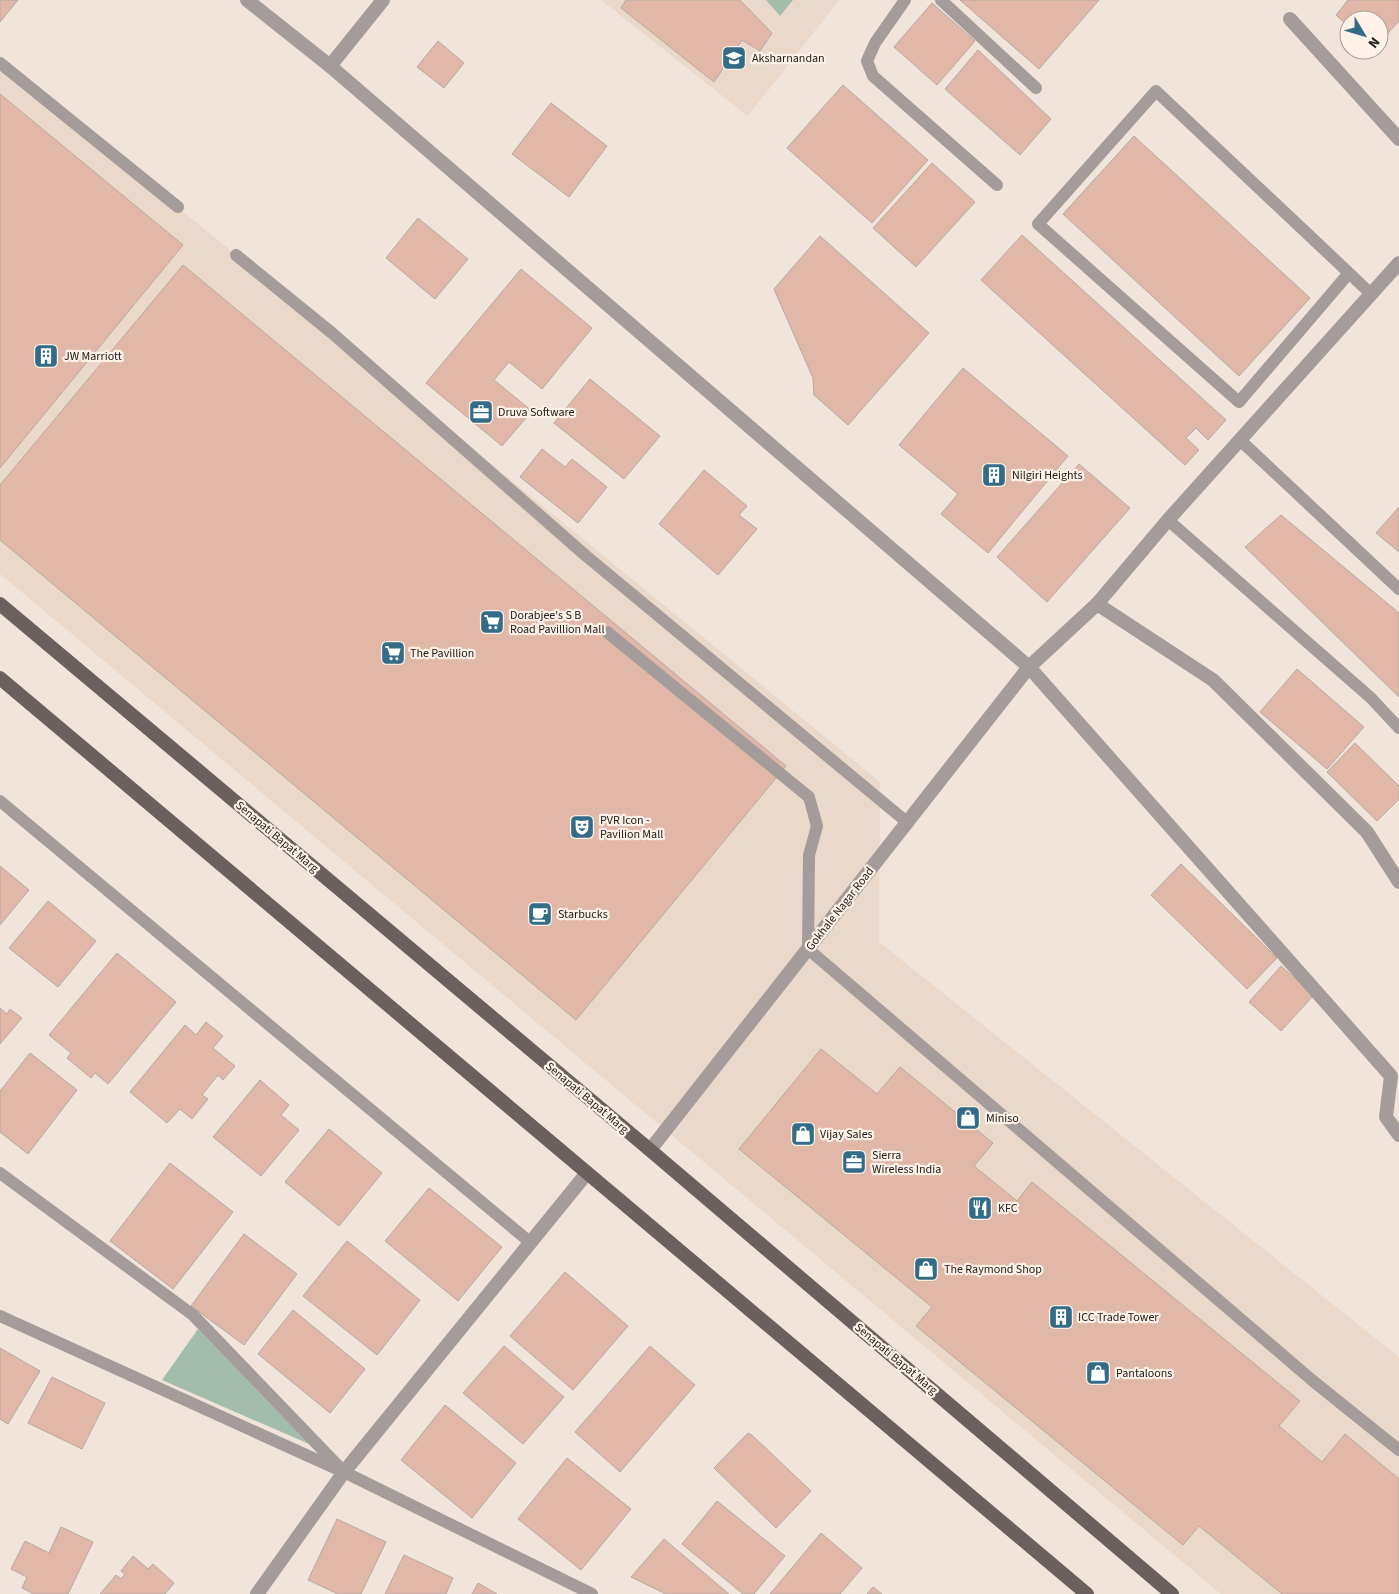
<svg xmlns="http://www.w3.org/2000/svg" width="1399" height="1594" font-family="'Source Sans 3',sans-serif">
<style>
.built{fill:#ead8ca}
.green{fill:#a3bdac}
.building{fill:#e1b8a8;stroke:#b5a8a2}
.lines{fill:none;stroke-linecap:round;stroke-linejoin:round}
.service{stroke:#a39c9b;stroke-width:12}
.minor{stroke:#a39c9b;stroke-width:14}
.tertiary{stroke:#a39c9b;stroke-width:14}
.primary{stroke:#6b605e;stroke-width:14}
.labels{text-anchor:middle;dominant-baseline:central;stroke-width:4.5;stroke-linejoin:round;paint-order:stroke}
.poi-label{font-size:12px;fill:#24201d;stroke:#fdf1e8;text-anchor:start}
.street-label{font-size:12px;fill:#24201d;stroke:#fdf1e8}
</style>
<rect width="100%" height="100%" fill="#f0e4db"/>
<g class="built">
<polygon points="601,0 839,0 748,116"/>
<polygon points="0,62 880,782 879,942 1399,1357 1399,1594 1221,1594 0,574"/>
</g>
<g class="green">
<polygon points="766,0 793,0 780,16"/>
<polygon points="198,1329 309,1444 162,1380"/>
</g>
<g class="building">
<polygon points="0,0 18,0 0,22"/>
<polygon points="626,0 740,0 772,33 760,51 742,40 714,82 621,8"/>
<polygon points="960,0 1099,0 1039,69"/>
<polygon points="1348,0 1399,0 1399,21 1379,43 1379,20 1349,20 1349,27 1336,15"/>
<polygon points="932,3 975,41 937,85 894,47"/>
<polygon points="438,41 464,63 444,88 417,67"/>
<polygon points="978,50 1051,119 1020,155 945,89"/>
<polygon points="843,85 928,160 872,223 787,148"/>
<polygon points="0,94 183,245 0,468"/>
<polygon points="551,103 607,146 569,197 512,154"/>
<polygon points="1134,136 1310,298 1239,376 1063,214"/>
<polygon points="932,163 975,202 916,267 873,228"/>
<polygon points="418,218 468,259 435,299 386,258"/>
<polygon points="1022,235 1226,420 1208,440 1196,428 1186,438 1199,450 1185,465 981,280"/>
<polygon points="820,236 929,333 848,425 814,395 813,378 774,289"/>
<polygon points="183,265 786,766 576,1020 0,540 0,485"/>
<polygon points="521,269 592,328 542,389 509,362 494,380 532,411 502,446 426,383"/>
<polygon points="963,368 1068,456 988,553 941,514 958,494 899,445"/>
<polygon points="590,379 660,436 624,479 554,423"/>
<polygon points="542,449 565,467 572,459 607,487 578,523 520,477"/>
<polygon points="1079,464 1130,508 1047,602 997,557"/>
<polygon points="704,470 747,506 739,515 757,529 718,575 659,524"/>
<polygon points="1399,507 1399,552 1376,533"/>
<polygon points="1281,515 1399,613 1399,697 1245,547"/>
<polygon points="1297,669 1364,727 1327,769 1260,712"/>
<polygon points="1355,743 1399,786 1399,799 1377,821 1327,772"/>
<polygon points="1181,864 1277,958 1247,989 1151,895"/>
<polygon points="0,866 29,890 0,925"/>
<polygon points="48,901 96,941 58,987 9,948"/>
<polygon points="117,953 176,1002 108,1084 95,1073 91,1078 67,1058 71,1053 49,1035"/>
<polygon points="1281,966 1314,995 1281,1031 1249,1002"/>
<polygon points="0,1008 7,1014 10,1009 22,1018 0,1044"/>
<polygon points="206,1022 223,1036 213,1048 235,1066 223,1080 218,1075 202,1095 208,1099 192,1119 180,1109 167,1123 130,1092 185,1025 196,1035"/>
<polygon points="821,1049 877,1094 900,1067 993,1143 974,1166 1017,1201 1032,1182 1300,1401 1279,1426 1322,1462 1345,1434 1399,1479 1399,1594 1282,1594 1199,1526 1183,1545 916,1326 932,1307 739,1149"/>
<polygon points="30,1053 77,1090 28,1154 0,1132 0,1091"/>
<polygon points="260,1080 289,1105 281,1115 299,1130 261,1176 213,1137"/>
<polygon points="329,1129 382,1173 339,1226 285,1182"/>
<polygon points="170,1163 233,1212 173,1289 110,1241"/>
<polygon points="429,1188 502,1247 458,1301 385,1241"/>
<polygon points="244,1234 297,1274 244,1345 191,1306"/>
<polygon points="347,1241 420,1300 377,1355 303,1296"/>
<polygon points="565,1272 628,1326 573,1390 510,1336"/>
<polygon points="293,1310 365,1369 330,1413 258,1354"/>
<polygon points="504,1346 564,1397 523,1444 463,1393"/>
<polygon points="650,1346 695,1385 620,1472 575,1432"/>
<polygon points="0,1348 40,1371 8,1424 0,1419"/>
<polygon points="52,1377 105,1403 82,1449 28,1423"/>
<polygon points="445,1405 516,1463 472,1518 401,1460"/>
<polygon points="748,1433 753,1436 811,1491 776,1528 714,1468"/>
<polygon points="567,1458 631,1509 581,1570 518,1519"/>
<polygon points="717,1501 785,1556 754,1594 743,1594 682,1544"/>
<polygon points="337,1519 386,1542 361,1594 338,1594 308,1580"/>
<polygon points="61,1527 93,1542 68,1594 34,1594 22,1588 27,1577 11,1569 25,1541 49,1553"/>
<polygon points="821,1533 862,1568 840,1594 770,1594"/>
<polygon points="664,1539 729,1594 666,1594 631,1577"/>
<polygon points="404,1555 453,1578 446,1594 385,1594"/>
<polygon points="133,1556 148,1569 153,1564 174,1583 165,1594 100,1594 116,1575 121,1579 125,1574 121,1571"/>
<polygon points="478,1583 497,1594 472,1594"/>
<polygon points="873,1587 882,1594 867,1594"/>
</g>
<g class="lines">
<g class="service">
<polyline points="905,0 875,43 867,61 873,76 997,185"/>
<polyline points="941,0 1036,88"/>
<polyline points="0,63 178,207"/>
<polyline points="236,255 332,333 585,555 908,823"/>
<polyline points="1349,273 1239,402 1038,224 1156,91 1349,273 1371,294"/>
<polyline points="1240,440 1399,589"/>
<polyline points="1168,520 1371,698 1399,728"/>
<polyline points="607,632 809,797 817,826 809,855 808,949 1313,1381 1399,1450"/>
<polyline points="0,801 531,1243"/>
<polyline points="0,1173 193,1315 344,1472 592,1594"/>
<polyline points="0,1316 337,1469"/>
</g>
<g class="minor">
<polyline points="1290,19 1399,139"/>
<polyline points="330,66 383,0"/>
<polyline points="1399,263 1168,520 1097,604 1029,667 1391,1076 1386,1117 1399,1135"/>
<polyline points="1097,604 1213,680 1367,832 1399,882"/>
<polyline points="257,1594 344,1472 587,1173"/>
</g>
<polyline class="tertiary" points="247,0 330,66 1029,667 650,1150"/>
<g class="primary">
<polyline points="0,604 650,1150 1172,1594"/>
<polyline points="0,678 1087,1594"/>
</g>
</g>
<defs>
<symbol id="school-square" viewBox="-11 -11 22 22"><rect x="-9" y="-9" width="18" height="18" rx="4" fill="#336c86" stroke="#fdf1e8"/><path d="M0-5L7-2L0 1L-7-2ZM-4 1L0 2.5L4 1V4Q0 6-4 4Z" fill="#fff"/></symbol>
<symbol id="building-square" viewBox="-11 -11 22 22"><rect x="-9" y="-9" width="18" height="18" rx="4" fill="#336c86" stroke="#fdf1e8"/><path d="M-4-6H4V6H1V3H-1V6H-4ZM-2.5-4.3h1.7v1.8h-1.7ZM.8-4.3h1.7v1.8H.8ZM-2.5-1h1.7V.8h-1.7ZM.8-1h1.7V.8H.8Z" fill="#fff"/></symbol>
<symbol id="office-square" viewBox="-11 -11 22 22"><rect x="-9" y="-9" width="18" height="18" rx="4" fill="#336c86" stroke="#fdf1e8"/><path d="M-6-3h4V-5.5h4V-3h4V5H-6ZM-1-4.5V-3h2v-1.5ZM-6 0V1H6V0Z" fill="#fff"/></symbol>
<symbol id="supermarket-square" viewBox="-11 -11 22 22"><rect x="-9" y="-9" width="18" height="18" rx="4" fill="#336c86" stroke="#fdf1e8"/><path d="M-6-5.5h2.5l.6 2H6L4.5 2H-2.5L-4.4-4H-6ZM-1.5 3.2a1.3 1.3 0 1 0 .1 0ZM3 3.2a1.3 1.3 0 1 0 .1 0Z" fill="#fff"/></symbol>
<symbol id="theatre-square" viewBox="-11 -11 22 22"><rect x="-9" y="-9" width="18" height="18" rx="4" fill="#336c86" stroke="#fdf1e8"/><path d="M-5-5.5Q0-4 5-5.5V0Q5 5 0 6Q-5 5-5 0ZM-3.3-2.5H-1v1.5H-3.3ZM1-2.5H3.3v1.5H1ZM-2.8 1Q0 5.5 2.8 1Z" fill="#fff"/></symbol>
<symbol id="cafe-square" viewBox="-11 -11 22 22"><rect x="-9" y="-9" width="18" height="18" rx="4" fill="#336c86" stroke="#fdf1e8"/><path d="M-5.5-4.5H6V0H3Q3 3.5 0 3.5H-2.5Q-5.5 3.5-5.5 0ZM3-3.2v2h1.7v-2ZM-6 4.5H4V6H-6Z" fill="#fff"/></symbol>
<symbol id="shop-square" viewBox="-11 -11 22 22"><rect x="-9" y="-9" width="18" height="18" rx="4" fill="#336c86" stroke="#fdf1e8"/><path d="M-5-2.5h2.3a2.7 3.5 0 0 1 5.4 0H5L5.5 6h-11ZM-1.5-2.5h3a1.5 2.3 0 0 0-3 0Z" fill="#fff"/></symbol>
<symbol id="restaurant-square" viewBox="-11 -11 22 22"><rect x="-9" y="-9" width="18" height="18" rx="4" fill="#336c86" stroke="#fdf1e8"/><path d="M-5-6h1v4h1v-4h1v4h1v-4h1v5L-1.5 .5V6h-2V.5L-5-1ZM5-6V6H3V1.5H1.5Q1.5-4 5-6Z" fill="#fff"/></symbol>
</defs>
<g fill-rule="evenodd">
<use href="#school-square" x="720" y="44" width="28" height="28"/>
<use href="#building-square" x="32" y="342" width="28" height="28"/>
<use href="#office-square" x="467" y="398" width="28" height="28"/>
<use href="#building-square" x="980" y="461" width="28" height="28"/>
<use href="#supermarket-square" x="478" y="608" width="28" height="28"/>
<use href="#supermarket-square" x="379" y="639" width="28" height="28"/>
<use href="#theatre-square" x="568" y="813" width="28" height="28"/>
<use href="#cafe-square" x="526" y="900" width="28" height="28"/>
<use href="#shop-square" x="954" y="1104" width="28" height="28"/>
<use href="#shop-square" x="789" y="1120" width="28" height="28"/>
<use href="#office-square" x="840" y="1148" width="28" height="28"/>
<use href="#restaurant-square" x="966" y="1194" width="28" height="28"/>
<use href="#shop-square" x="912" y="1255" width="28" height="28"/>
<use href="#building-square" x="1047" y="1303" width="28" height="28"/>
<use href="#shop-square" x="1084" y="1359" width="28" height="28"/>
</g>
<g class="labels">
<g class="poi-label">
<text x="752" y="58">Aksharnandan</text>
<text x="64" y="356">JW Marriott</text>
<text x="498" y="412">Druva Software</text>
<text x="1012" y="475">Nilgiri Heights</text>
<text x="510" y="615">Dorabjee's S B<tspan x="510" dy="14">Road Pavillion Mall</tspan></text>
<text x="410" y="653">The Pavillion</text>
<text x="600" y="820">PVR Icon -<tspan x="600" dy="14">Pavilion Mall</tspan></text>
<text x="558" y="914">Starbucks</text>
<text x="986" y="1118">Miniso</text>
<text x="820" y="1134">Vijay Sales</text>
<text x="872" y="1155">Sierra<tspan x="872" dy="14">Wireless India</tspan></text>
<text x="998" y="1208">KFC</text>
<text x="944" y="1269">The Raymond Shop</text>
<text x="1078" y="1317">ICC Trade Tower</text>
<text x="1116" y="1373">Pantaloons</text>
</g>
<g class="street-label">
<text transform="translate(277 837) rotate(40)">Senapati Bapat Marg</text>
<text transform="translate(840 909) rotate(-52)">Gokhale Nagar Road</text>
<text transform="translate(587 1098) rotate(40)">Senapati Bapat Marg</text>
<text transform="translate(896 1359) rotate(40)">Senapati Bapat Marg</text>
</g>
</g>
<g transform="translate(1364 35) rotate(128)"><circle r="24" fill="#fdf1e8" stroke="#a69d97"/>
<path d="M0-4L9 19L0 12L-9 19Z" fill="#336c86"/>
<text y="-8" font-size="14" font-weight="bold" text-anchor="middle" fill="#24201d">N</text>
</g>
</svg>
